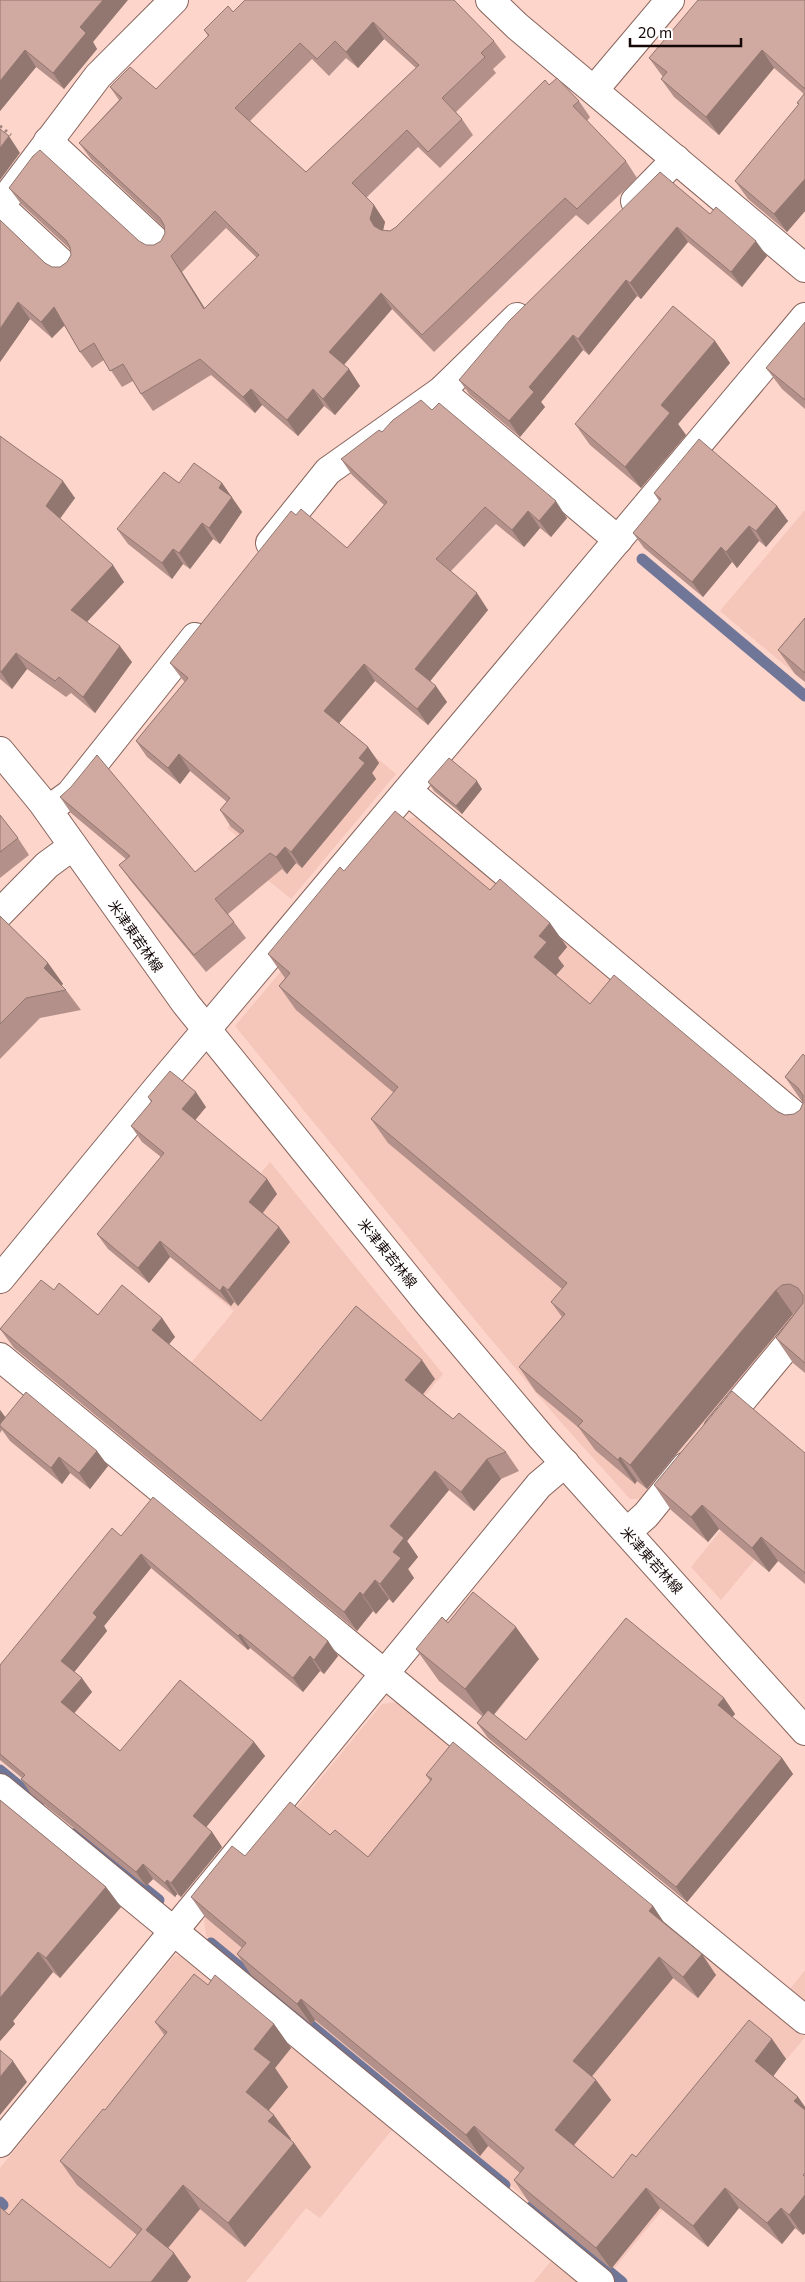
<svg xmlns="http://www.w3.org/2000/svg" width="805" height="2282" font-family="Commissioner,'Noto Sans JP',sans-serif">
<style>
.built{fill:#f5c6ba}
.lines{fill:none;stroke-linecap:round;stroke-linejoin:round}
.stream{stroke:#707698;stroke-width:11}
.minor-casing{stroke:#87645c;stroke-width:30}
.secondary-casing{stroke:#87645c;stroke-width:30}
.path{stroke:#a0837c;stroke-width:3;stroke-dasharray:2.5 4;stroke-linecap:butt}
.minor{stroke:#fff;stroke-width:28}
.secondary{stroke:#fff;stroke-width:28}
.wall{fill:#b3918a;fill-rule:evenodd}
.shaded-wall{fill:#927670}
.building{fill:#d0a9a0;stroke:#927670;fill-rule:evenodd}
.labels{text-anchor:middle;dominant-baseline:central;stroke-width:5;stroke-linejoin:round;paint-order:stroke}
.street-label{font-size:14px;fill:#140806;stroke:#fff}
</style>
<rect width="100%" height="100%" fill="#fdd5cb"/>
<g class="built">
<polygon points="805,510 805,682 720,611"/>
<polygon points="323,713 396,774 291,899 230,849 239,838 227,828"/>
<polygon points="422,817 805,1139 805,1302 641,1499 630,1499 559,1420 484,1331 235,1026 410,818"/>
<polygon points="270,1162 443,1374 279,1573 124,1444 234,1311 182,1268"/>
<polygon points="743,1503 778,1532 721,1600 691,1567"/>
<polygon points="397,1702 805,2037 613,2270 206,1936 204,1920 382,1704"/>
<polygon points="190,1955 396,2125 320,2218 306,2208 246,2282 0,2282 0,2168 174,1956"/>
<polygon points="805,1970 805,2002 790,1989"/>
<polygon points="555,2256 587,2282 534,2282"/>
</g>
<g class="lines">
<g class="stream">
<polyline points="642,559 805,696"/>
<polyline points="0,1770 39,1802"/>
<polyline points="76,1833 159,1900"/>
<polyline points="211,1943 505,2185"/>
<polyline points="0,2202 3,2205"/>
<polyline points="531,2207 622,2282"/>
</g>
<defs>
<g id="minor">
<polyline points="490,0 517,26 805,268"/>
<polyline points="594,90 670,0"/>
<polyline points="48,141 161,246"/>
<polyline points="635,201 676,159"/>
<polyline points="67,268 0,206 98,76 174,0"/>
<polyline points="441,391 618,540"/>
<polyline points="270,543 328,471 441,391 517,317"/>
<polyline points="408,791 805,1124"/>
<polyline points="48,810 70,794 195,637"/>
<polyline points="0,913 47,865 73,846"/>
<polyline points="0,1279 159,1086 805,317"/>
<polyline points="0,1357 805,2020"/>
<polyline points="718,1429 805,1324"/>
<polyline points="627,1532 646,1515 685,1467"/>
<polyline points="0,1788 600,2282"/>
<polyline points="0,2143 539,1485 565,1463"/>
</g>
<polyline id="secondary" points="0,751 42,802 186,1004 427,1302 541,1437 805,1731"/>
</defs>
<use href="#minor" class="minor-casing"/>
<use href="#secondary" class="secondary-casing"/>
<polyline class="path" points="0,126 11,135"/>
<use href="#minor" class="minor"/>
<use href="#secondary" class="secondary"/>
</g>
<g class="wall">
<polygon points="0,0 93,42 97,49 64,89 36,67 0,111"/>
<polygon points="805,0 805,211 787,232 748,199 735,181 799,105 797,103 804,94 774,68 719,135 674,97 661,79 663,77 649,58"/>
<path d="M459,6L494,41L506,57L493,69L496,73L456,112L462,119L473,135L440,168L418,147L366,198L374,205L385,222L383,230L390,231L396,227L549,85L579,101L590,117L587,121L626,161L637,178L588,225L576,215L434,352L392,309L344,365L349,369L360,386L335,415L324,406L298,436L262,405L255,413L211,375L153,411L141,394L133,381L122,387L104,360L92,368L80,352L64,325L52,338L30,319L0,362V220L45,263L52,267H60L67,262L71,255V250L21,204L9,188L146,245H154L161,241L165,233L164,228L91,159L79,143L119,100L110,87L156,89L208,36L204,30L233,12ZM384,39L416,68L306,172L250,121L312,59L329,76L346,58L358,68ZM226,228L257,258L205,309L182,272Z"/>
<polygon points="660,172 710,214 767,256 742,287 688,242 641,299 637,296 589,355 583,350 541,402 545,407 520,437 470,395 459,380"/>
<polygon points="805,322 805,409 782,389 766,368"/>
<polygon points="715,341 730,363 678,424 686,435 641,488 590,445 575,424"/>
<polygon points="432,410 567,518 551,537 540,528 524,547 496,524 451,571 488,610 430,681 447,702 428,725 375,681 339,723 368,747 379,763 372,773 376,779 302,868 296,863 287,874 282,869 228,914 246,938 206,972 131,881 119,865 126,859 71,813 60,797 195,872 240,834 231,827 220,810 227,802 190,771 180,784 147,757 136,741 185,682 182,679 170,663 296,515 347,548 384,505 352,475 341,459 382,432"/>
<polygon points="0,436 75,498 60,519 124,582 87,622 132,662 95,713 71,693 66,697 27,669 12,689 0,679"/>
<polygon points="179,483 222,483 242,512 220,544 213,539 190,569 183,564 172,579 128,544 117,529"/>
<polygon points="654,493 777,506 788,521 766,547 759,541 737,568 732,562 703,597 644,548 633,533 659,501"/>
<polygon points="805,618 805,682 795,674 778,650"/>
<polygon points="428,782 482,789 462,814 434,791"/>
<polygon points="0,815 18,838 29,855 0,878"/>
<polygon points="344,871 490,890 550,923 567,947 558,958 564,966 556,975 590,1004 785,1115 794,1114 800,1110 803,1103 785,1077 805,1056 805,1373 793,1363 776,1338 797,1311 793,1314 647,1489 637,1481 635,1484 595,1450 579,1428 536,1392 519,1367 562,1317 551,1302 562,1289 388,1143 371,1119 394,1093 296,1010 279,986 285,978 268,954"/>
<polygon points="0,916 48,963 63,984 61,985 66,990 81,1010 40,1018 0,1059"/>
<polygon points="148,1097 206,1107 195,1120 267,1179 277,1194 263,1213 279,1227 290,1242 238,1306 234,1302 231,1306 170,1257 149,1283 108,1249 97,1234 161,1157 142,1142 131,1126 151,1102"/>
<polygon points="54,1290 98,1315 162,1318 175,1337 169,1344 261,1421 435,1379 423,1394 453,1419 506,1452 519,1471 501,1479 474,1511 449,1490 407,1541 418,1557 408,1569 414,1578 393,1603 389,1599 376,1614 373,1611 357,1631 14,1348 0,1329"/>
<polygon points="0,1410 5,1417 97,1451 108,1466 90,1489 70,1473 62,1484 10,1441 2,1430 0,1433"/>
<polygon points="805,1453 805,1584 778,1561 769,1572 719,1529 708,1542 671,1510 654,1485"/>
<polygon points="121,1536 328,1641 338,1656 324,1674 320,1671 303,1692 250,1648 248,1650 151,1568 104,1626 107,1631 74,1672 92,1692 74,1713 120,1751 254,1742 265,1756 206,1827 212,1832 222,1847 181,1897 177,1894 175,1897 153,1879 146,1886 31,1794 21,1779 22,1778 0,1760 0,1665"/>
<polygon points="448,1623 539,1659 494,1715 526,1740 724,1698 735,1714 732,1717 782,1758 793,1774 687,1902 488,1738 477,1723 482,1716 439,1681 416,1649"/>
<polygon points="426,1775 653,1906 665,1924 716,1975 698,1998 673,1978 592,2076 596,2080 611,2100 574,2145 613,2178 772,2039 786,2059 773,2076 798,2097 805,2107 805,2233 803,2235 795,2228 782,2244 739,2208 708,2247 660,2208 611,2269 528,2201 514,2180 520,2173 488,2146 480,2156 315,2020 311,2024 251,1975 237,1954 242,1948 205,1917 191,1897 245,1856 330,1835 368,1857 430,1781"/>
<polygon points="0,1800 106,1887 121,1907 60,1978 53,1972 13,2021 15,2024 0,2041"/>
<polygon points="208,1985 274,2024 291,2048 275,2068 288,2087 269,2110 291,2139 290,2139 294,2143 311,2167 245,2247 200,2209 168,2248 191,2277 0,2282 9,2215 110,2268 137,2235 77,2185 60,2161 105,2110 165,2036 155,2022"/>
</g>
<g class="shaded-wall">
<polygon points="103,0 128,0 93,42 97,49 64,89 53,73 80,27"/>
<polygon points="373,22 384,39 358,68 346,52"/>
<polygon points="25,50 36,67 0,111 0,81"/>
<polygon points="762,50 774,68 719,135 706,117"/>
<polygon points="9,136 20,153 0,180 0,148"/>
<polygon points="805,179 805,211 787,232 774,214"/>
<polygon points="374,205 385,222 382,235 374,226 370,219"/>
<polygon points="677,227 688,242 641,299 630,283"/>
<polygon points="756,241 767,256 742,287 731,272"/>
<polygon points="171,256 182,272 216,326 204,309"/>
<polygon points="626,280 637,296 589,355 578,339"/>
<polygon points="381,293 392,309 341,368 329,352"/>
<polygon points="18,302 30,319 0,362 0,329"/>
<polygon points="54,307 66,324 52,338 41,322"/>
<polygon points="573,335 583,350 541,402 545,407 520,437 509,421 529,387"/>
<polygon points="715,341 730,363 678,424 686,435 641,488 625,467 661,405"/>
<polygon points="349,369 360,386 335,415 323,399"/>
<polygon points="251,389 262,405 255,413 243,397"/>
<polygon points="313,389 324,406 298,436 287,420"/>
<polygon points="63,481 75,498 57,522 46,506"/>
<polygon points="222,483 242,512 220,544 209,528 219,488"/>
<polygon points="556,501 567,518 551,537 539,521"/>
<polygon points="777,506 788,521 766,547 756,531"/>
<polygon points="528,511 540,528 524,547 512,530"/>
<polygon points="202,523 213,539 190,569 179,553"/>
<polygon points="749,526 759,541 737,568 726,552"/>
<polygon points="721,547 732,562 703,597 692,582"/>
<polygon points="173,549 183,564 172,579 162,563"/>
<polygon points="113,565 124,582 82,627 71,610"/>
<polygon points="477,593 488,610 427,685 415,669"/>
<polygon points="120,646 132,662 95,713 83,697"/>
<polygon points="16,653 27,669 12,689 1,672"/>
<polygon points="364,664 375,681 336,727 324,711"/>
<polygon points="436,686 447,702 428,725 417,709"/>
<polygon points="368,747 379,763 372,773 376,779 302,868 291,852 359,758"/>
<polygon points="179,754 190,771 180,784 168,768"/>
<polygon points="477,781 482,789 462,814 456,806"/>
<polygon points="285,847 296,863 287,874 276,857"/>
<polygon points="550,923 567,947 558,958 564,966 551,981 534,957 539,936"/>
<polygon points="48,963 63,984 59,988 44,968"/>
<polygon points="196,1092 206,1107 192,1124 182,1109"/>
<polygon points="267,1179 277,1194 259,1217 249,1202"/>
<polygon points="279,1227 290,1242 238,1306 228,1290"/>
<polygon points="160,1241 170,1257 149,1283 138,1268"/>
<polygon points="223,1286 234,1302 231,1306 220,1291"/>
<polygon points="776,1290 793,1314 647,1489 630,1465"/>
<polygon points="162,1318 175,1337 165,1349 152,1330"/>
<polygon points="422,1360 435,1379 418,1400 405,1380"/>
<polygon points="0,1410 9,1422 0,1426"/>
<polygon points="97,1451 108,1466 90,1489 79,1473"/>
<polygon points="59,1457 70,1473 62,1484 51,1468"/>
<polygon points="620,1457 637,1481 635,1484 618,1460"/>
<polygon points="487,1459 501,1479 474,1511 461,1492"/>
<polygon points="435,1471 449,1490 407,1541 418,1557 408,1569 414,1578 393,1603 380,1584 393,1552 390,1526"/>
<polygon points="702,1505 719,1529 708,1542 691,1517"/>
<polygon points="761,1537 778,1561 769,1572 752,1548"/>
<polygon points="141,1554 151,1568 104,1626 107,1631 71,1676 61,1661 93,1613"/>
<polygon points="375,1580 389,1599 376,1614 363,1595"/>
<polygon points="360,1592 373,1611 357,1631 344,1612"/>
<polygon points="516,1627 539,1659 488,1721 465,1689"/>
<polygon points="240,1634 250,1648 248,1650 238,1636"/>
<polygon points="328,1641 338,1656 324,1674 314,1660"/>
<polygon points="310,1656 320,1671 303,1692 293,1678"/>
<polygon points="82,1678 92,1692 71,1717 61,1702"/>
<polygon points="724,1698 735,1714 729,1721 718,1705"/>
<polygon points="254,1742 265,1756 203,1831 193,1816"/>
<polygon points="782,1758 793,1774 687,1902 676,1887"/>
<polygon points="212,1832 222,1847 181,1897 171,1883"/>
<polygon points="143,1864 153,1879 146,1886 136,1872"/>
<polygon points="167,1880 177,1894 175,1897 165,1883"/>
<polygon points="106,1887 121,1907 60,1978 46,1958"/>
<polygon points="653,1906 667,1927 649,1911"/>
<polygon points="38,1952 53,1972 13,2021 15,2024 0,2041 0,1998"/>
<polygon points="702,1954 716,1975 698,1998 683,1977"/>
<polygon points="659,1957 673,1978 588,2081 573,2061"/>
<polygon points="301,1999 315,2020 311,2024 297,2004"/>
<polygon points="274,2024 291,2048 275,2068 288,2087 263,2117 246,2092 254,2049"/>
<polygon points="772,2039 786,2059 769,2082 755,2061"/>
<polygon points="13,2061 27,2082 0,2115 0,2077"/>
<polygon points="596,2080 611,2100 569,2151 555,2130"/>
<polygon points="798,2097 805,2107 805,2116 794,2101"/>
<polygon points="274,2115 291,2139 285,2146 268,2121"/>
<polygon points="474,2126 488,2146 480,2156 466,2135"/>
<polygon points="294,2143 311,2167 245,2247 228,2223"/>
<polygon points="183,2185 200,2209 163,2254 146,2230"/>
<polygon points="646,2188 660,2208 611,2269 596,2248"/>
<polygon points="725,2188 739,2208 708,2247 693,2226"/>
<polygon points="805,2195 805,2233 803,2235 789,2215"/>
<polygon points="781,2208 795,2228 782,2244 767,2223"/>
<polygon points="174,2253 191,2277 187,2282 151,2282"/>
</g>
<g class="building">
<polygon points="0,0 103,0 80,27 86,33 53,73 25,50 0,81"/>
<path d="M245,0H454L494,41L481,53L485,57L442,98L462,119L428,152L407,130L352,183L374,205L370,219L374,226L381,230L390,231L396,227L545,80L549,85L557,78L579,101L573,106L626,161L577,209L565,198L422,335L381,293L329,352L349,369L323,399L313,389L287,420L251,389L243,397L200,359L141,394L123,364L110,371L94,343L80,352L54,307L41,322L18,302L0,329V220L45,263L52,267H60L67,262L71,255L70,247L66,240L9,188L33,156L40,150L139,241L146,245H154L161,241L165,233L164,225L160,218L79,143L122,98L110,87L130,67L156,89L209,35L204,30L228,6L233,12ZM373,22L419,65L306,172L235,108L300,43L317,59L335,41L346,52ZM215,211L259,255L204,309L171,256Z"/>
<polygon points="698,0 805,0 805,89 762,50 706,117 661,79 667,72 649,58"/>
<polygon points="805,93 805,179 774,214 735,181 799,104 797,103"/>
<polygon points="0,129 9,136 0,148"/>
<polygon points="660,172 710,214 716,207 756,241 731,272 677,227 630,283 626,280 578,339 573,335 529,387 534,392 509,421 459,380 509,321"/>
<polygon points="673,306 715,341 661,405 670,413 625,467 575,424"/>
<polygon points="805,322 805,400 766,368"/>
<polygon points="421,400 432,410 439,403 556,501 539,521 528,511 512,530 485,507 436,559 477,593 415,669 436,686 417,709 364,664 324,711 368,747 359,758 365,763 291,852 285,847 276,857 270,853 215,899 234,922 194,955 119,865 130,856 60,797 71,787 97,755 195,872 244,831 220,810 230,798 179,754 168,768 136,741 188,678 170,663 291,511 296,515 301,509 347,548 387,502 341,459 379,430 382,432 393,420"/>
<polygon points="0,436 15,447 63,481 46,506 113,565 71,610 120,646 83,697 59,677 55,681 16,653 1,672 0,672"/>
<polygon points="699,439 777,506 756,531 749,526 726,552 721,547 692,582 633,533 661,499 654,493"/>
<polygon points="194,463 222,483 219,488 232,497 209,528 202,523 179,553 173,549 162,563 117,529 164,472 179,483"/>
<polygon points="805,618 805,673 778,650"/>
<polygon points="449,758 477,781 456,806 428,782"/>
<polygon points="395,811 490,890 500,879 550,923 539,936 547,942 534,957 590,1004 614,975 778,1112 785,1115 794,1114 800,1110 803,1103 803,1095 798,1088 785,1077 803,1054 805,1056 805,1363 776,1338 803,1303 803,1295 798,1288 790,1284 782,1285 776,1290 630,1465 620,1457 618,1460 578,1426 583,1421 519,1367 565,1314 551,1302 567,1283 371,1119 398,1087 279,986 290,973 268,954 340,867 344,871"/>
<polygon points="0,815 18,838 0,852"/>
<polygon points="0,916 48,963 44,968 66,990 26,998 0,1024"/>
<polygon points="170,1071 196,1092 182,1109 267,1179 249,1202 279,1227 228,1290 223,1286 220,1291 160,1241 138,1268 97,1234 164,1153 131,1126 152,1101 148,1097"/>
<polygon points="41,1280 54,1290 59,1283 98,1315 122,1285 162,1318 152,1330 261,1421 356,1306 422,1360 405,1380 453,1419 459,1413 506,1452 487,1459 461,1492 435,1471 390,1526 404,1538 393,1552 401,1558 380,1584 375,1580 363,1595 360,1592 344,1612 0,1329"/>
<polygon points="732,1391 805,1453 805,1573 761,1537 752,1548 702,1505 691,1517 654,1485"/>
<polygon points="26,1392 97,1451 79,1473 59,1457 51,1468 0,1426 0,1424"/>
<polygon points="153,1497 328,1641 314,1660 310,1656 293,1678 240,1634 238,1636 141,1554 93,1613 97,1617 61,1661 82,1678 61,1702 120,1751 180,1680 254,1742 193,1816 212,1832 171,1883 167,1880 165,1883 143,1864 136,1872 21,1779 25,1775 0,1754 0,1665 112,1528 121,1536"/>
<polygon points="473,1592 516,1627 465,1689 416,1649 442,1617 448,1623"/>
<polygon points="626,1618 724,1698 718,1705 782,1758 676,1887 477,1723 488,1710 526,1740"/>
<polygon points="453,1742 653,1906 649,1911 702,1954 683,1977 659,1957 573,2061 596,2080 555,2130 613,2178 632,2154 636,2157 749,2020 772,2039 755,2061 798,2097 794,2101 805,2110 805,2173 803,2175 805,2176 805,2195 789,2215 781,2208 767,2223 725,2188 693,2226 646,2188 596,2248 514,2180 524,2168 474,2126 466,2135 301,1999 297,2004 237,1954 246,1943 191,1897 232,1846 245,1856 290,1802 330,1835 335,1830 368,1857 432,1779 426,1775"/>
<polygon points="0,1800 106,1887 46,1958 38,1952 0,1998"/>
<polygon points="194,1974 208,1985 215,1975 274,2024 254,2049 271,2062 246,2092 274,2115 268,2121 294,2143 228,2223 183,2185 146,2230 174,2253 151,2282 0,2282 0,2207 9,2215 22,2199 110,2268 142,2229 60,2161 103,2109 105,2110 167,2032 155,2022"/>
<polygon points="0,2050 13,2061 0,2077"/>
</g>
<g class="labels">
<g class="street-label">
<text transform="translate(136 936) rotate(55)">米津東若林線</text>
<text transform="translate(388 1253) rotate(51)">米津東若林線</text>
<text transform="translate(652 1560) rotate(48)">米津東若林線</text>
</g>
</g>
<path d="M630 38v8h111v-8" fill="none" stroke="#140806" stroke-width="2.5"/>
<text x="638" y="38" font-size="15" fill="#140806" stroke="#ffffff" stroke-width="4" paint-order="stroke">20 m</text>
</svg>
